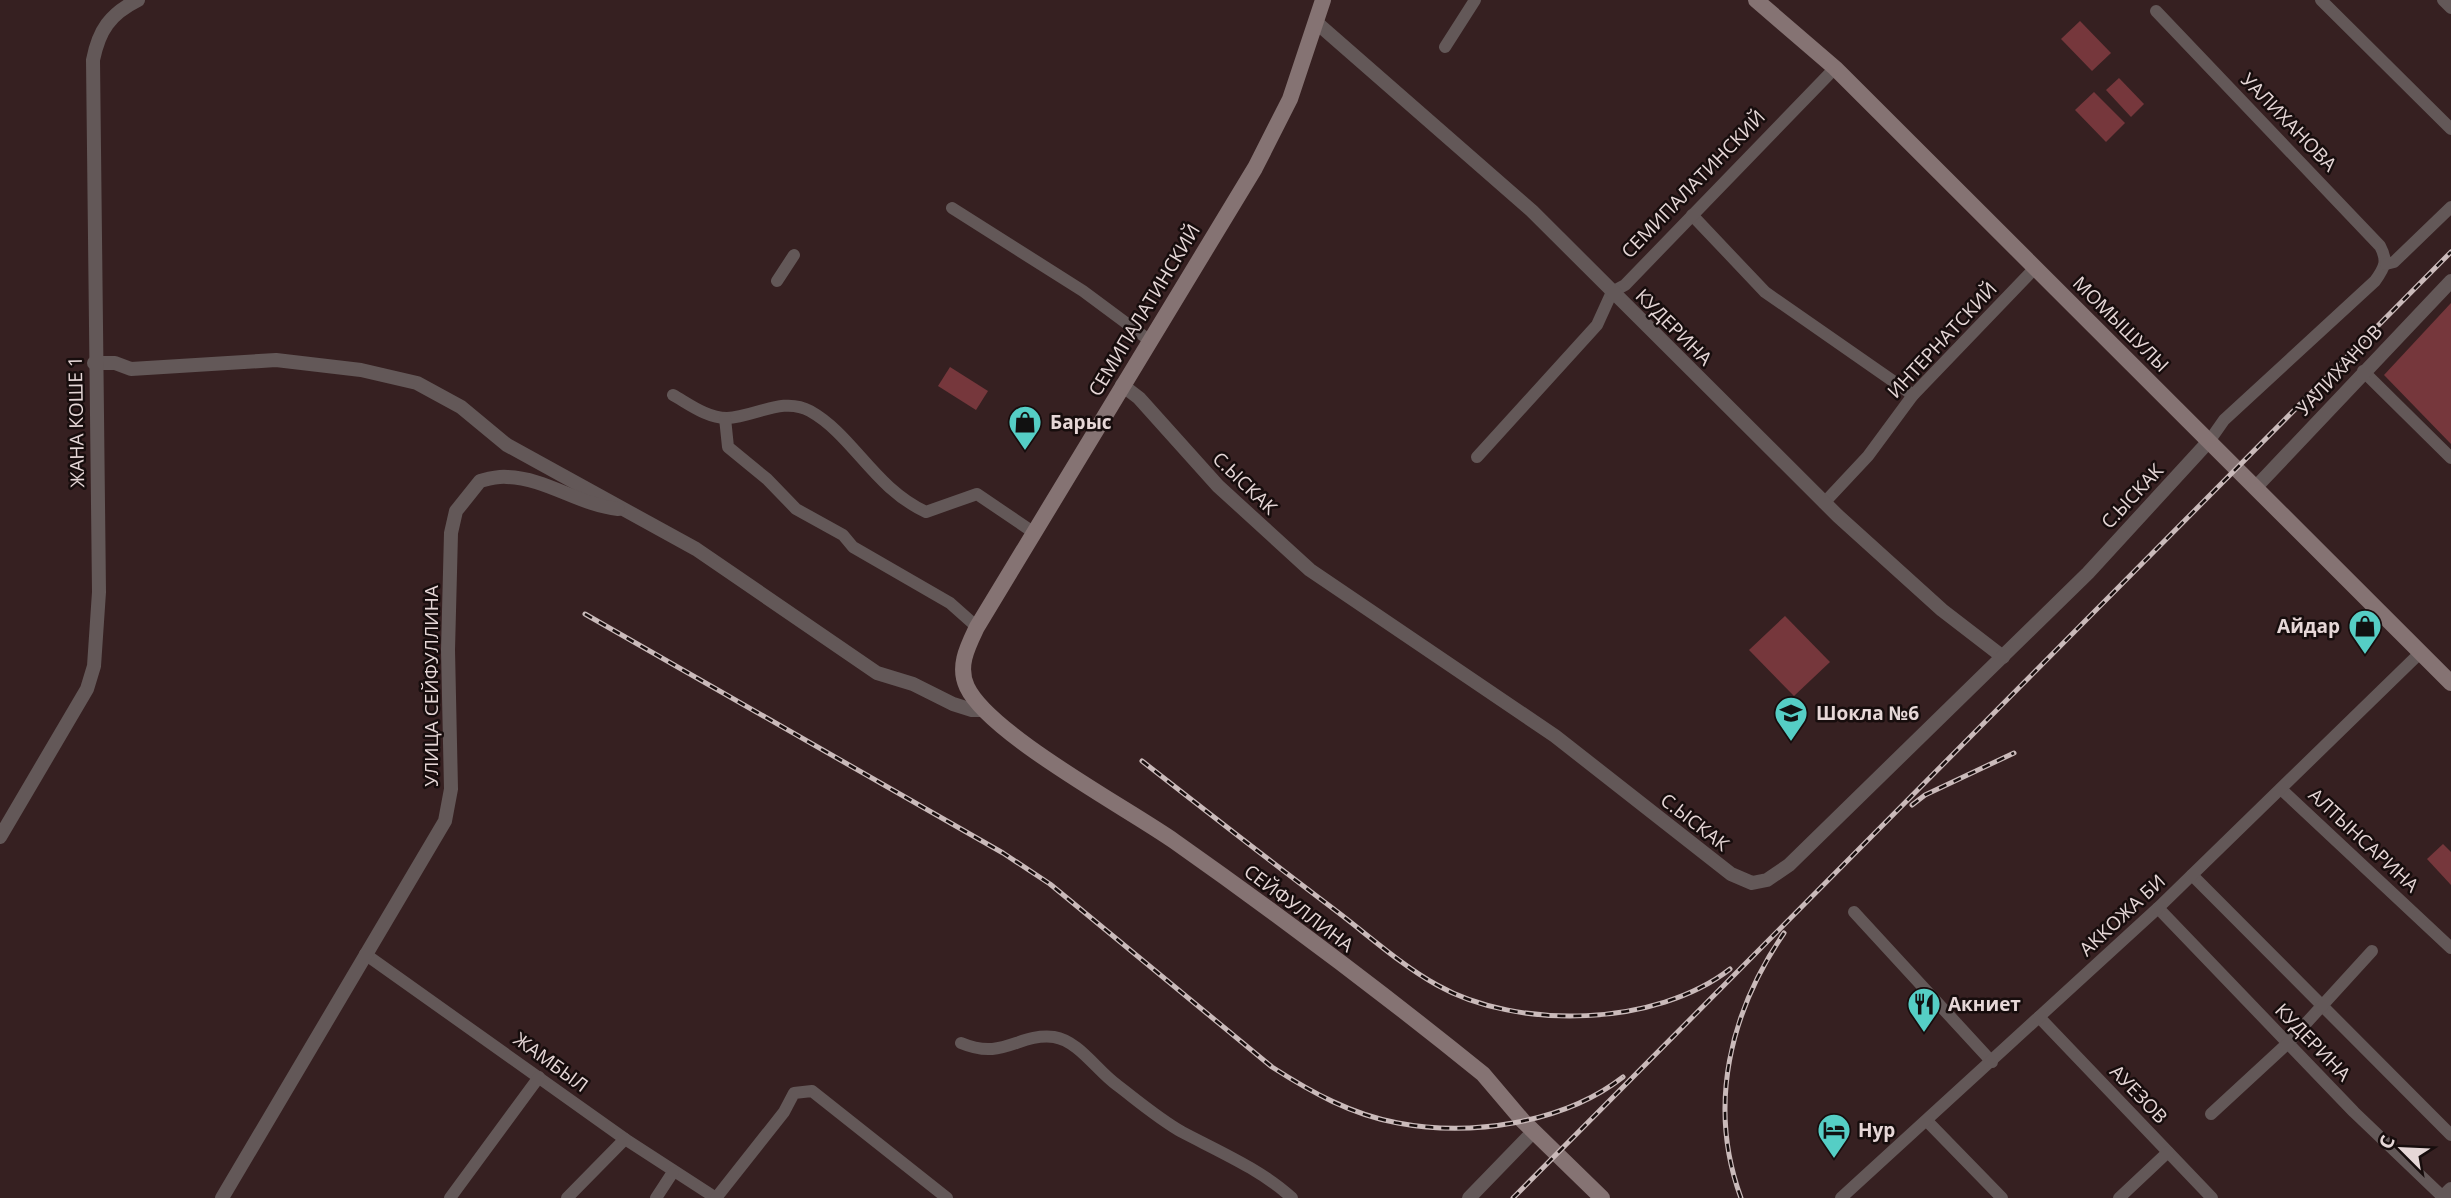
<svg xmlns="http://www.w3.org/2000/svg" width="2451" height="1198" font-family="'Open Sans',sans-serif">
<style>
.green{fill:#76373c}
.lines{fill:none;stroke-linecap:round;stroke-linejoin:round}
.minor{stroke:#635858;stroke-width:12}
.tertiary{stroke:#635858;stroke-width:14}
.secondary{stroke:#857373;stroke-width:16}
.rail-casing{stroke:#cababa;stroke-width:5}
.rail{stroke:#170d0d;stroke-width:2.5;stroke-dasharray:8;stroke-linecap:butt}
.labels{text-anchor:middle;dominant-baseline:central;stroke-width:5;stroke-linejoin:round;paint-order:stroke}
.street-label{font-size:19px;fill:#e6d7d7;stroke:#170d0d}
.poi-label{font-size:19px;font-weight:bold;fill:#e6d7d7;stroke:#170d0d;text-anchor:start}
</style>
<rect width="100%" height="100%" fill="#362021"/>
<g class="green">
<polygon points="2080,21 2111,53 2092,71 2061,39"/>
<polygon points="2119,78 2144,104 2131,117 2106,90"/>
<polygon points="2094,92 2125,123 2106,142 2075,110"/>
<polygon points="2451,303 2451,444 2384,375"/>
<polygon points="950,367 988,391 976,410 938,386"/>
<polygon points="1785,616 1830,662 1794,696 1749,650"/>
<polygon points="2443,844 2451,852 2451,885 2427,859"/>
</g>
<g class="lines">
<g class="minor">
<polyline points="2321,0 2451,129"/>
<polyline points="2443,0 2451,8"/>
<path d="M2156,11L2380,246C2388,261 2385,267 2375,281L2224,420L2210,440"/>
<polyline points="1445,47 1475,0"/>
<polyline points="952,208 1083,291 1149,340"/>
<polyline points="1692,215 1765,292 1913,395"/>
<polyline points="2386,264 2394,262 2451,207"/>
<polyline points="777,281 794,255"/>
<polyline points="2363,371 2451,458"/>
<path d="M673,395C689,404 707,418 727,418C755,417 783,396 810,411C853,435 874,488 926,512L977,494L1033,532"/>
<polyline points="725,418 728,447 767,479 796,509 843,535 853,547 950,603 977,627"/>
<polyline points="1477,457 1597,325 1612,292 1625,285 1835,68"/>
<polyline points="1824,503 1868,456 1913,395 2035,268"/>
<polyline points="2281,789 2451,948"/>
<polyline points="2192,875 2451,1135"/>
<polyline points="2158,908 2354,1112 2444,1198"/>
<polyline points="1854,912 1992,1062"/>
<polyline points="365,954 625,1139 716,1198"/>
<polyline points="2039,1017 2212,1198"/>
<path d="M961,1043C1004,1061 1017,1033 1054,1037C1079,1041 1097,1071 1117,1085C1138,1101 1159,1119 1182,1132C1218,1151 1262,1170 1292,1198"/>
<polyline points="2211,1114 2288,1043 2372,951"/>
<polyline points="1927,1121 2002,1198"/>
<polyline points="450,1198 539,1077"/>
<polyline points="567,1198 625,1139"/>
<polyline points="656,1198 673,1172"/>
<polyline points="716,1198 784,1112 794,1093 812,1091 947,1198"/>
<polyline points="1841,1198 2158,908 2421,652"/>
<polyline points="2119,1198 2168,1152"/>
</g>
<g class="tertiary">
<polyline points="1317,23 1532,211 1838,516 1942,610 2003,657"/>
<polyline points="94,363 115,363 131,369 276,360 361,370 417,383 461,407 507,445 696,549 877,673 913,684 953,704 972,710 985,710"/>
<polyline points="1122,385 1139,398 1218,486 1310,570 1555,736 1731,874 1752,883 1767,880 1789,865 2088,573 2210,440"/>
<polyline points="2256,487 2451,281"/>
<path d="M0,837L87,689L94,666L99,592L93,60C99,30 110,14 138,0"/>
<path d="M222,1198L445,821L451,789L448,650L451,533L456,511L480,481C488,479 498,476 507,477C546,478 579,505 618,509"/>
<polyline points="1469,1198 1534,1131"/>
<polyline points="2442,1198 2451,1189"/>
</g>
<g class="secondary">
<path d="M1323,0L1290,99L1255,168L977,627C968,646 957,666 967,687C989,734 1127,808 1174,841C1279,915 1383,993 1483,1074L1523,1121L1602,1198"/>
<polyline points="1756,0 1835,68 2451,683"/>
</g>
<defs>
<g id="rail">
<path d="M585,614L1003,853L1050,884L1272,1067C1311,1092 1352,1115 1398,1123C1471,1137 1564,1123 1623,1077"/>
<path d="M1142,761C1206,811 1270,861 1335,910C1368,935 1401,965 1437,985C1518,1031 1657,1026 1730,969"/>
<polyline points="1912,805 1925,795 2014,753"/>
<polyline points="1513,1198 2451,252"/>
<path d="M1741,1198C1707,1106 1730,1012 1784,933"/>
</g>
</defs>
<use href="#rail" class="rail-casing"/>
<use href="#rail" class="rail"/>
</g>
<defs>
<symbol id="shop-pin" viewBox="-11 -11 22 30"><path d="M0 17L-7.5 6A9.5 9.5 0 1 1 7.5 6Z" fill="#55cec5" stroke="#170d0d"/><path d="M-5-2.5h2.3a2.7 3.5 0 0 1 5.4 0H5L5.5 6h-11ZM-1.5-2.5h3a1.5 2.3 0 0 0-3 0Z" fill="#111"/></symbol>
<symbol id="school-pin" viewBox="-11 -11 22 30"><path d="M0 17L-7.5 6A9.5 9.5 0 1 1 7.5 6Z" fill="#55cec5" stroke="#170d0d"/><path d="M0-5L7-2L0 1L-7-2ZM-4 1L0 2.5L4 1V4Q0 6-4 4Z" fill="#111"/></symbol>
<symbol id="restaurant-pin" viewBox="-11 -11 22 30"><path d="M0 17L-7.5 6A9.5 9.5 0 1 1 7.5 6Z" fill="#55cec5" stroke="#170d0d"/><path d="M-5-6h1v4h1v-4h1v4h1v-4h1v5L-1.5 .5V6h-2V.5L-5-1ZM5-6V6H3V1.5H1.5Q1.5-4 5-6Z" fill="#111"/></symbol>
<symbol id="hotel-pin" viewBox="-11 -11 22 30"><path d="M0 17L-7.5 6A9.5 9.5 0 1 1 7.5 6Z" fill="#55cec5" stroke="#170d0d"/><path d="M-6-4.5h1.5V1H6V5H4.5V3h-9V5H-6ZM-4 0a1.8 1.8 0 1 1 3.6 0ZM.5 0V-2.5h3Q6-2.5 6 0Z" fill="#111"/></symbol>
</defs>
<g fill-rule="evenodd">
<use href="#shop-pin" x="1006" y="403" width="38" height="52"/>
<use href="#shop-pin" x="2346" y="607" width="38" height="52"/>
<use href="#school-pin" x="1772" y="694" width="38" height="52"/>
<use href="#restaurant-pin" x="1905" y="985" width="38" height="52"/>
<use href="#hotel-pin" x="1815" y="1111" width="38" height="52"/>
</g>
<g class="labels">
<g class="street-label">
<text transform="translate(2289 122) rotate(46)">УАЛИХАНОВА</text>
<text transform="translate(1693 184) rotate(-46)">СЕМИПАЛАТИНСКИЙ</text>
<text transform="translate(1144 310) rotate(-59)">СЕМИПАЛАТИНСКИЙ</text>
<text transform="translate(2121 324) rotate(45)">МОМЫШУЛЫ</text>
<text transform="translate(1674 327) rotate(45)">КУДЕРИНА</text>
<text transform="translate(1942 340) rotate(-47)">ИНТЕРНАТСКИЙ</text>
<text transform="translate(2339 370) rotate(-47)">УАЛИХАНОВ</text>
<text transform="translate(76 422) rotate(-91)">ЖАНА КОШЕ 1</text>
<text transform="translate(1245 483) rotate(44)">С.ЫСКАК</text>
<text transform="translate(2132 496) rotate(-47)">С.ЫСКАК</text>
<text transform="translate(431 686) rotate(-90)">УЛИЦА СЕЙФУЛЛИНА</text>
<text transform="translate(1695 822) rotate(38)">С.ЫСКАК</text>
<text transform="translate(2364 840) rotate(43)">АЛТЫНСАРИНА</text>
<text transform="translate(1299 908) rotate(37)">СЕЙФУЛЛИНА</text>
<text transform="translate(2122 915) rotate(-43)">АККОЖА БИ</text>
<text transform="translate(2313 1042) rotate(46)">КУДЕРИНА</text>
<text transform="translate(551 1062) rotate(36)">ЖАМБЫЛ</text>
<text transform="translate(2139 1094) rotate(46)">АУЕЗОВ</text>
</g>
<g class="poi-label">
<text x="1050" y="422">Барыс</text>
<text x="2340" y="626" text-anchor="end">Айдар</text>
<text x="1816" y="713">Шокла №6</text>
<text x="1948" y="1004">Акниет</text>
<text x="1858" y="1130">Нур</text>
</g>
</g>
<g transform="translate(2402 1149) rotate(294)" stroke="#170d0d" stroke-width="5" paint-order="stroke">
<path d="M0-5L12 26L0 18L-12 26Z" fill="#e6d7d7"/>
<text y="-10" font-size="19" font-weight="bold" text-anchor="middle" fill="#e6d7d7">С</text>
</g>
</svg>
